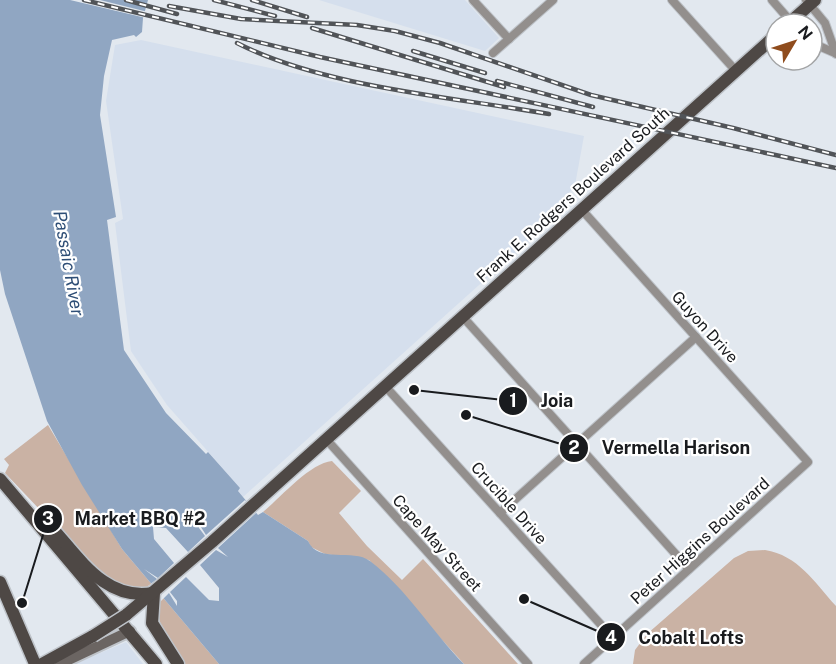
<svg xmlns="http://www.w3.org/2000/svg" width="836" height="664" font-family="'Public Sans',sans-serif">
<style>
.built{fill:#d5dfed}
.green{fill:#cab2a4}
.water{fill:#90a6c2}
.pier{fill:#e2e8ef}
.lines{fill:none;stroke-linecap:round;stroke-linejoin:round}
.street-casing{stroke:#bec3c9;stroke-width:10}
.secondary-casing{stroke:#bec3c9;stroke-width:14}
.primary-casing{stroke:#bec3c9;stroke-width:15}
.street{stroke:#938f8d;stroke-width:8}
.secondary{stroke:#6b6562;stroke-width:10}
.primary{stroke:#4e4845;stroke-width:12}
.rail-casing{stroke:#515458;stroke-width:4.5}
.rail{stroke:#fff;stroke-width:2;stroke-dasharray:7;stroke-linecap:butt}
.primary-bridge-casing{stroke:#bec3c9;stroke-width:15;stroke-linecap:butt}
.primary-bridge{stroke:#4e4845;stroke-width:12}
.labels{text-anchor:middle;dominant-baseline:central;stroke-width:4.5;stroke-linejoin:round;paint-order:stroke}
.street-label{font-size:16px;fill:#191b1e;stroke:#fff}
.water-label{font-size:18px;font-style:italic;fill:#2e4e76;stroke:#fff}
.leader{fill:none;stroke:#191b1e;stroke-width:2}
.callout-dot{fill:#191b1e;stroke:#fff;stroke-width:2}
.mark-label{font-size:18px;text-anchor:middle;font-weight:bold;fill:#fff}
.callout-label{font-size:18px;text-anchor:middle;font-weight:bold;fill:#191b1e;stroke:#fff;stroke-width:4.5;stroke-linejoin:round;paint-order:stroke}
</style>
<rect width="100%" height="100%" fill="#e2e8ef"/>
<g class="built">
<polygon points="319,0 465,0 499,38 485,51"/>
<polygon points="141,40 584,136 575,185 548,223 243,497 238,491 240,488 167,405 131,351 115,223 123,219 106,101 115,45"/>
<polygon points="126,642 143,664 75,664"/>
</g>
<g class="green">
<polygon points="48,425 122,549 219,664 185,664 163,632 157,612 100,573 5,473 9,465 4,459"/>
<path d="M332,461L361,491L339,513L367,546L402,580L423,559L518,664H464L369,560L325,554L311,547L308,541L263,512C280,498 310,463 332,461Z"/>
<path d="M765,550C798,555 815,583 836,606V664H633L635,650L647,634L734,558L748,551Z"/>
</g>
<path class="water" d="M0,0H148L143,18L142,32L136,37L134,35L112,40L104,76L100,115L116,217L107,220L124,350L166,413L206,454L208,452L240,488L238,491L258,515L263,512L308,541C318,564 353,548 370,561C407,589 432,632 464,664H219L122,549L82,485L47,421L5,294L0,270Z"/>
<g class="pier">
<polygon points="70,0 100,0 148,12 146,18"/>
<polygon points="245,500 256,513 218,548 228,557 216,550 200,565 219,588 219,601 209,600 186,577 170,592 177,601 177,606 169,593 160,602 148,586 157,579 144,569 158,578 174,563 154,539 153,527 166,528 188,552 205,536 199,528 199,524 206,535"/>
</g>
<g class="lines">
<defs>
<g id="street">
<polyline points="473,0 509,39"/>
<polyline points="672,0 736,71"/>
<polyline points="772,0 793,24"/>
<polyline points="806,0 825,23 836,54"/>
<polyline points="812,43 835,53"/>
<polyline points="493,53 553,0"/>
<polyline points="582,210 808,462 584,664"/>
<polyline points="463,317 689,569"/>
<polyline points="385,386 613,638"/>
<polyline points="326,439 528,664"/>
<polyline points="500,513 696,337"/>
</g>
<polyline id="secondary" points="60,664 130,631"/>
<g id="primary">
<polyline points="788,24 815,0"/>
<polyline points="0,479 156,664"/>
<path d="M53,529C81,560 106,601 153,593"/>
<polyline points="0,582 35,664"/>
<polyline points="154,593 152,623 178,664"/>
<polyline points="126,615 212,542 776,35"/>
<polyline points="42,664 93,636"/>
</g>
</defs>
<use href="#street" class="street-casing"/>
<use href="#secondary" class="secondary-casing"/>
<use href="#primary" class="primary-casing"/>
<use href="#street" class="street"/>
<use href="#secondary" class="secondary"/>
<use href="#primary" class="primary"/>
<defs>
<g id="rail">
<polyline points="84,0 320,57 836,168"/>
<polyline points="126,0 177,14"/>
<polyline points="214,0 275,16"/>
<polyline points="252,0 307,17"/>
<polyline points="169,6 241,19 357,25 395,31 440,43 591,95 733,128 836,155"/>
<polyline points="312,28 504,87"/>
<path d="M237,43C323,87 452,97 549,114"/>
<polyline points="413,51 485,73"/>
<polyline points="497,81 593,107"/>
</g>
</defs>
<use href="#rail" class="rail-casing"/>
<use href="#rail" class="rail"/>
<defs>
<polyline id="primary-bridge" points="93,636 126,615"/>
</defs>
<use href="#primary-bridge" class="primary-bridge-casing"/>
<use href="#primary-bridge" class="primary-bridge"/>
</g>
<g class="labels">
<g class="street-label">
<text transform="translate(573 195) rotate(-42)">Frank E. Rodgers Boulevard South</text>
<text transform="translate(705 327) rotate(48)">Guyon Drive</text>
<text transform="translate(509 503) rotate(48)">Crucible Drive</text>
<text transform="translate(700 541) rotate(-42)">Peter Higgins Boulevard</text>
<text transform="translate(437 543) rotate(48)">Cape May Street</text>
</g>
<g class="water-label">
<text transform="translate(69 263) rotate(80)">Passaic River</text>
</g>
</g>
<path class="leader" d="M414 390L513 401M466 415L574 448M22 603L48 519M524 599L611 637"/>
<g class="callout-dot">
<circle cx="414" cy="390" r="6"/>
<circle cx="466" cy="415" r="6"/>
<circle cx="22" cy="603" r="6"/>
<circle cx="524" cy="599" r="6"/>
<circle cx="513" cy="401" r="15"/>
<circle cx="574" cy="448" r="15"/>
<circle cx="48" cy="519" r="15"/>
<circle cx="611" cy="637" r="15"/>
</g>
<g class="mark-label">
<text x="513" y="407">1</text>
<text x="574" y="454">2</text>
<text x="48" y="525">3</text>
<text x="611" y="644">4</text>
</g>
<g class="callout-label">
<text x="557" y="407">Joia</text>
<text x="676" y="454">Vermella Harison</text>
<text x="140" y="525">Market BBQ #2</text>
<text x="691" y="644">Cobalt Lofts</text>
</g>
<g transform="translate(794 42) rotate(51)"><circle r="28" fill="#ffffff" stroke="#a3a4a5" stroke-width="1.5"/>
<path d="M0-4.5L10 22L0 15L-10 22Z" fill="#8f4c1d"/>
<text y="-9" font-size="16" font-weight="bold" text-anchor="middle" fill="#191b1e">N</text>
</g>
</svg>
